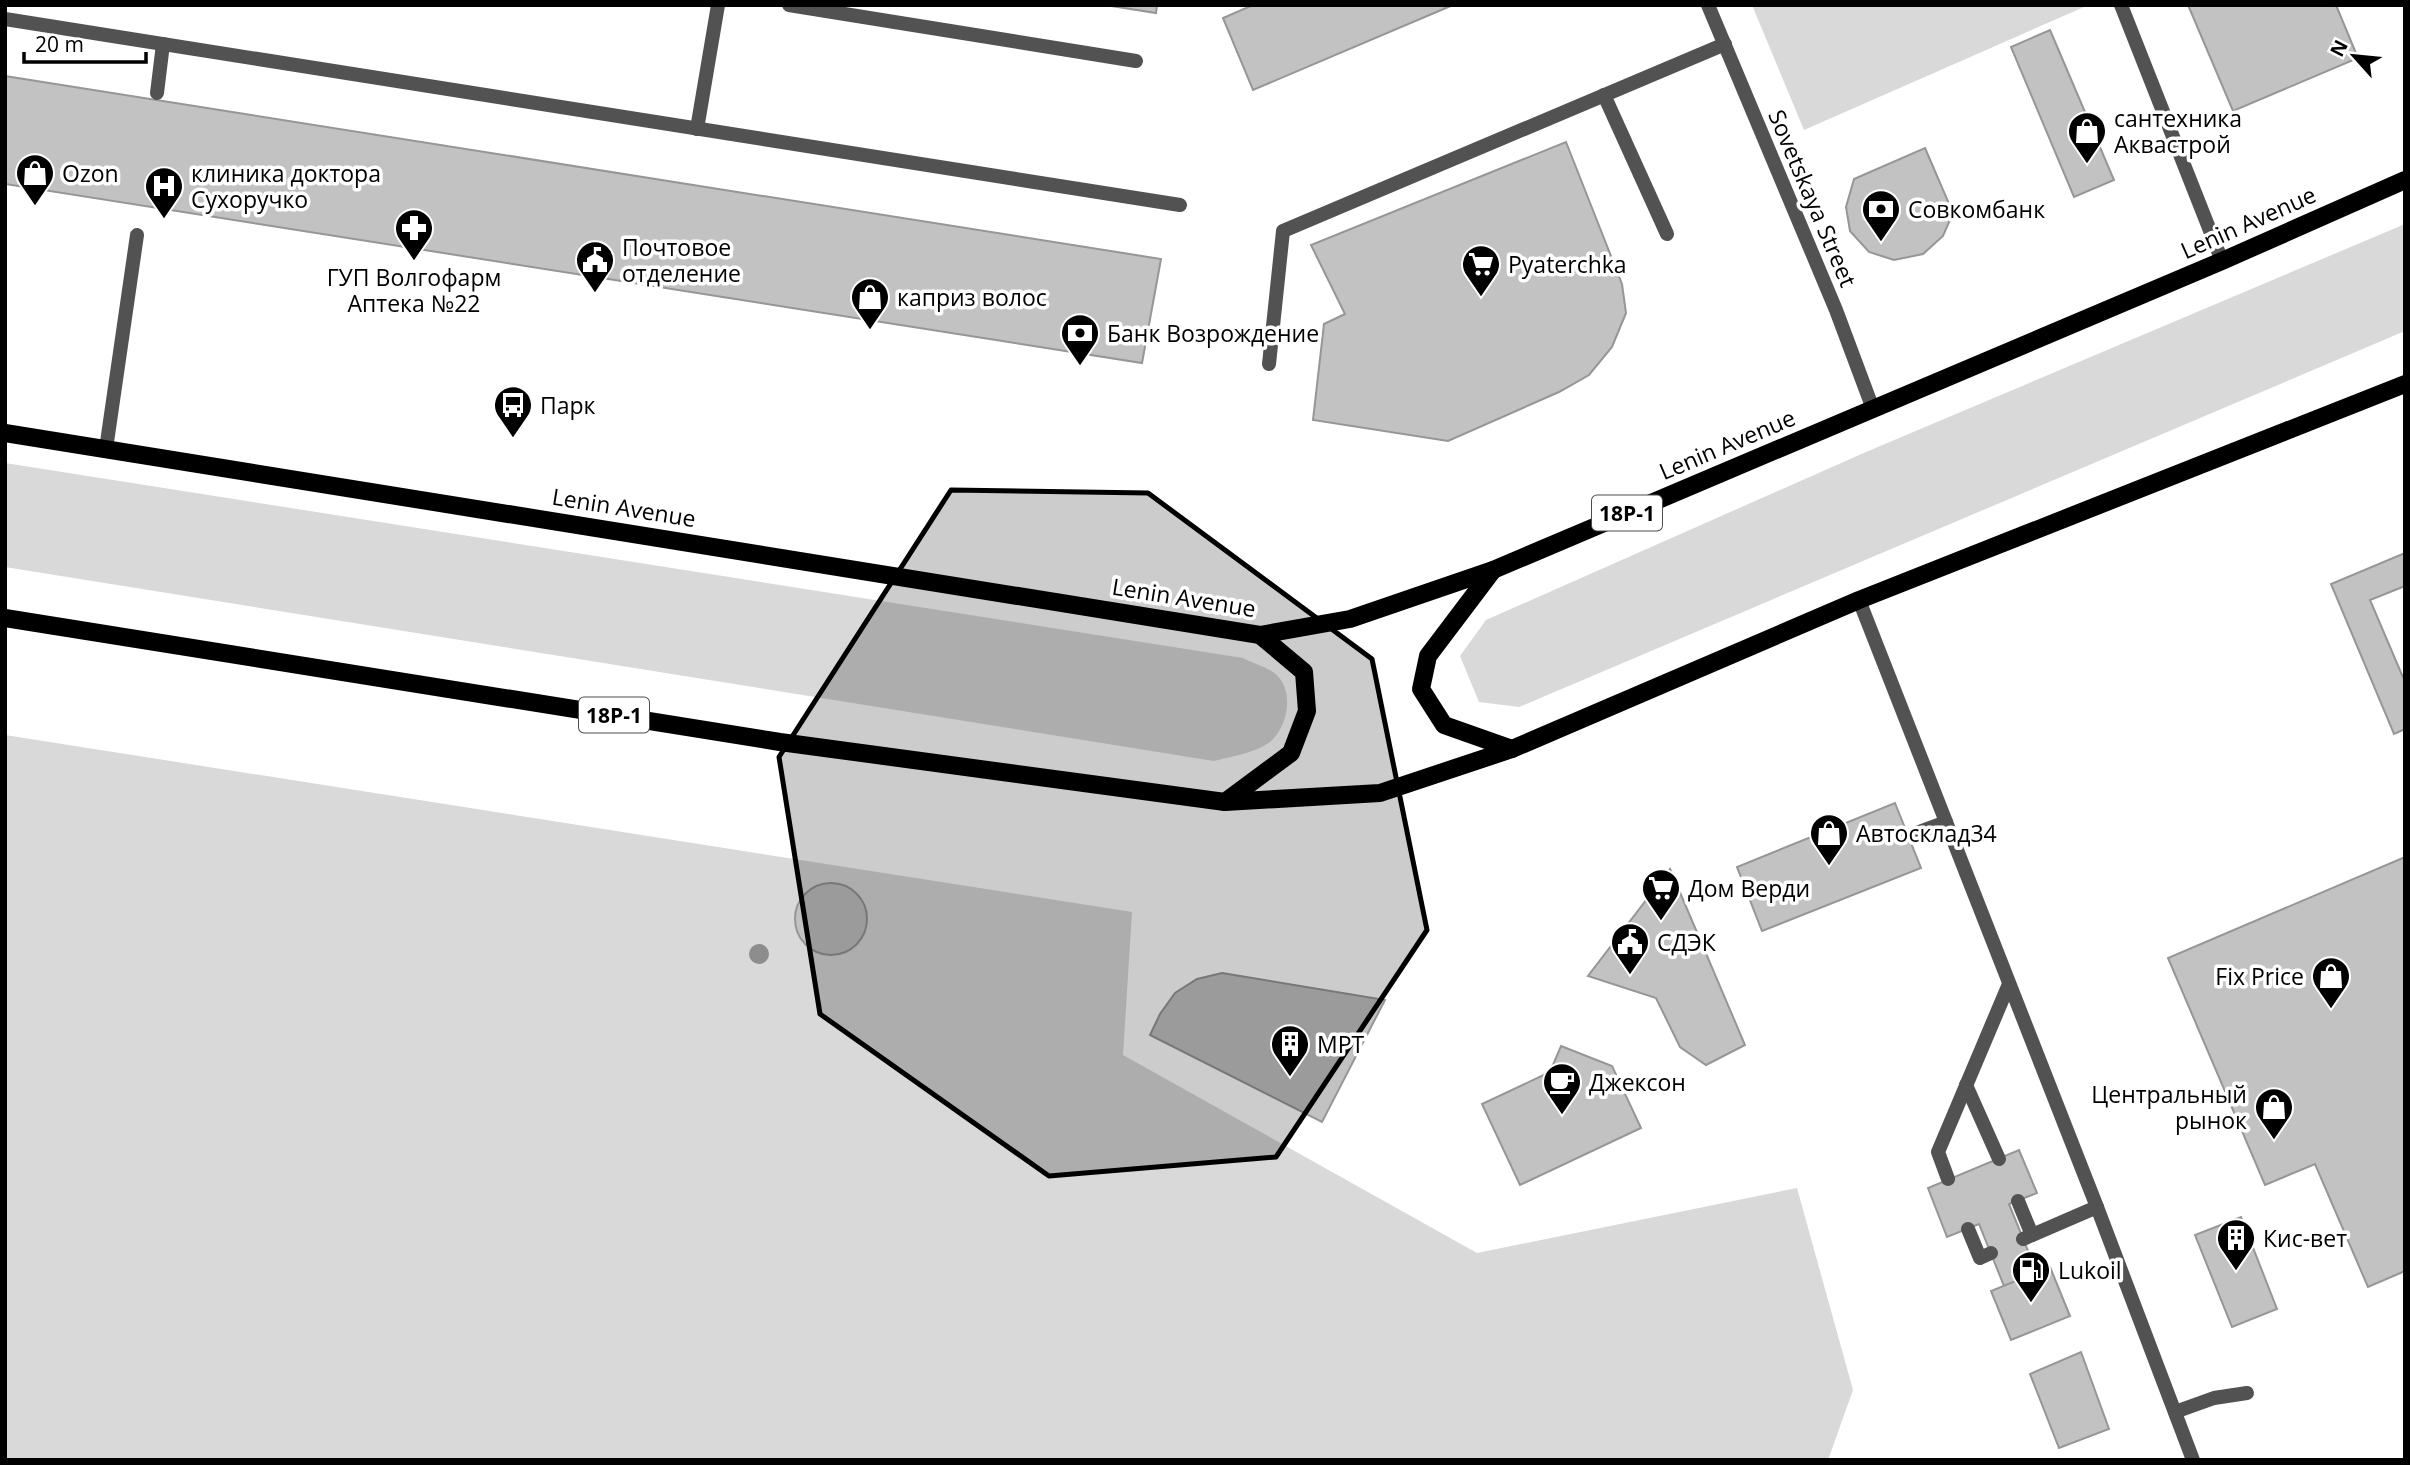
<svg xmlns="http://www.w3.org/2000/svg" width="2410" height="1465" font-family="'Open Sans',sans-serif">
<style>
.green{fill:#d9d9d9}
.building{fill:#c2c2c2;stroke:#969696;stroke-width:2}
.lines{fill:none;stroke-linecap:round;stroke-linejoin:round}
.service{stroke:#525252;stroke-width:14}
.minor{stroke:#525252;stroke-width:14}
.primary{stroke:#000;stroke-width:18}
.tree{fill:#8d8d8d}
.marked{fill:#000;fill-opacity:0.2;stroke:#000;stroke-width:5;stroke-linejoin:round}
.labels{text-anchor:middle;dominant-baseline:central;stroke-width:7;stroke-linejoin:round;paint-order:stroke}
.shield{fill:#fff;stroke:#4c4c4c;stroke-width:2}
.shield-label{font-size:21px;font-weight:bold;fill:#000}
.poi-label{font-size:23px;fill:#000;stroke:#fff;text-anchor:start}
.street-label{font-size:23px;fill:#000;stroke:#fff}
</style>
<rect width="100%" height="100%" fill="#fff"/>
<g class="green">
<polygon points="1752,5 2084,5 2084,7 1804,130"/>
<polygon points="2405,224 2405,331 1519,707 1479,702 1460,656 1486,620 1866,452"/>
<path d="M5,463L1243,658C1252,663 1264,666 1273,672C1295,687 1289,725 1271,741C1259,752 1230,757 1214,761L5,567Z"/>
<polygon points="5,735 1132,912 1123,1055 1477,1253 1797,1188 1853,1390 1828,1460 5,1460"/>
</g>
<g class="building">
<polygon points="1105,5 1157,5 1156,13"/>
<polygon points="1253,5 1453,5 1253,90 1223,18"/>
<polygon points="2188,5 2336,5 2358,58 2233,111"/>
<polygon points="2050,30 2114,180 2074,197 2011,47"/>
<polygon points="5,76 1161,259 1142,363 5,184"/>
<polygon points="1566,142 1622,284 1626,313 1612,347 1589,375 1559,392 1448,441 1313,420 1324,324 1345,314 1311,245"/>
<polygon points="1925,148 1953,213 1943,236 1923,254 1894,260 1869,252 1850,231 1846,207 1854,179"/>
<polygon points="2405,553 2405,586 2370,600 2405,682 2405,729 2394,734 2331,584"/>
<polygon points="1895,803 1921,868 1762,931 1737,867"/>
<polygon points="2405,857 2405,1271 2368,1287 2315,1164 2265,1185 2168,958"/>
<polygon points="1670,869 1745,1045 1706,1065 1680,1047 1656,998 1588,976"/>
<circle cx="831" cy="919" r="36"/>
<polygon points="1222,973 1385,1000 1322,1122 1150,1035 1160,1014 1175,993 1197,979"/>
<polygon points="1561,1046 1612,1066 1641,1128 1520,1185 1482,1104 1550,1072"/>
<polygon points="2019,1150 2037,1193 2009,1204 2037,1273 2004,1286 1979,1224 1947,1237 1928,1188"/>
<polygon points="2241,1217 2277,1309 2232,1327 2195,1235"/>
<polygon points="2050,1267 2070,1316 2011,1340 1991,1291"/>
<polygon points="2081,1352 2109,1429 2059,1448 2030,1374"/>
</g>
<g class="lines">
<g class="service">
<polyline points="789,5 1136,61"/>
<polyline points="2121,5 2222,261"/>
<polyline points="5,19 1180,205"/>
<polyline points="157,93 163,44"/>
<polyline points="1604,95 1667,234"/>
<polyline points="697,129 718,5"/>
<polyline points="1269,364 1283,231 1725,44"/>
<polyline points="106,449 137,235"/>
<polyline points="1908,836 1946,822"/>
<polyline points="1966,1085 1999,1159"/>
<polyline points="1948,1179 1938,1152 2009,984"/>
<polyline points="2018,1201 2032,1235"/>
<polyline points="1968,1229 1980,1258 1991,1253"/>
<polyline points="2023,1239 2097,1207"/>
<polyline points="2175,1412 2214,1398 2247,1393"/>
</g>
<g class="minor">
<polyline points="1708,5 1836,310 1873,409"/>
<polyline points="1859,600 2097,1207 2193,1460"/>
</g>
<g class="primary">
<polyline points="5,433 1260,635 1350,619 1493,570 2222,261 2405,180"/>
<polyline points="1493,570 1428,656 1421,689 1444,725 1512,749"/>
<polyline points="5,618 780,742 1225,802 1380,793 1512,749 1859,600 2405,384"/>
<polyline points="1225,802 1291,753 1307,711 1304,672 1260,635"/>
</g>
</g>
<circle class="tree" cx="759" cy="954" r="10"/>
<path class="marked" d="M951,490L1148,493L1372,659L1427,930L1276,1157L1049,1176L820,1014L779,757Z"/>
<defs>
<symbol id="shop-pin" viewBox="-11 -11 22 30"><path d="M0 17L-7.5 6A9.5 9.5 0 1 1 7.5 6Z" fill="#000" stroke="#fff"/><path d="M-5-2.5h2.3a2.7 3.5 0 0 1 5.4 0H5L5.5 6h-11ZM-1.5-2.5h3a1.5 2.3 0 0 0-3 0Z" fill="#fff"/></symbol>
<symbol id="hospital-pin" viewBox="-11 -11 22 30"><path d="M0 17L-7.5 6A9.5 9.5 0 1 1 7.5 6Z" fill="#000" stroke="#fff"/><path d="M-5-5h3v3.5h4V-5h3V5h-3V1.5h-4V5h-3Z" fill="#fff"/></symbol>
<symbol id="bank-pin" viewBox="-11 -11 22 30"><path d="M0 17L-7.5 6A9.5 9.5 0 1 1 7.5 6Z" fill="#000" stroke="#fff"/><path d="M-6-4H6V4H-6ZM0-2.3a2.3 2.3 0 1 0 0 4.6a2.3 2.3 0 1 0 0-4.6Z" fill="#fff"/></symbol>
<symbol id="pharmacy-pin" viewBox="-11 -11 22 30"><path d="M0 17L-7.5 6A9.5 9.5 0 1 1 7.5 6Z" fill="#000" stroke="#fff"/><path d="M-2-6h4v4h4v4h-4v4h-4v-4h-4v-4h4Z" fill="#fff"/></symbol>
<symbol id="civic-pin" viewBox="-11 -11 22 30"><path d="M0 17L-7.5 6A9.5 9.5 0 1 1 7.5 6Z" fill="#000" stroke="#fff"/><path d="M-.6-6.5H3V-4.5H.6V-3L4-1V1h2V6H-6V1h2V-1L-.6-3ZM-1.2 2.5V6h2.4V2.5Z" fill="#fff"/></symbol>
<symbol id="supermarket-pin" viewBox="-11 -11 22 30"><path d="M0 17L-7.5 6A9.5 9.5 0 1 1 7.5 6Z" fill="#000" stroke="#fff"/><path d="M-6-5.5h2.5l.6 2H6L4.5 2H-2.5L-4.4-4H-6ZM-1.5 3.2a1.3 1.3 0 1 0 .1 0ZM3 3.2a1.3 1.3 0 1 0 .1 0Z" fill="#fff"/></symbol>
<symbol id="bus-pin" viewBox="-11 -11 22 30"><path d="M0 17L-7.5 6A9.5 9.5 0 1 1 7.5 6Z" fill="#000" stroke="#fff"/><path d="M-5-6H5V4H4V6H2V4H-2V6H-4V4H-5ZM-3.5-4V0h7V-4ZM-3.5 1.2v1.5H-2V1.2ZM2 1.2v1.5H3.5V1.2Z" fill="#fff"/></symbol>
<symbol id="building-pin" viewBox="-11 -11 22 30"><path d="M0 17L-7.5 6A9.5 9.5 0 1 1 7.5 6Z" fill="#000" stroke="#fff"/><path d="M-4-6H4V6H1V3H-1V6H-4ZM-2.5-4.3h1.7v1.8h-1.7ZM.8-4.3h1.7v1.8H.8ZM-2.5-1h1.7V.8h-1.7ZM.8-1h1.7V.8H.8Z" fill="#fff"/></symbol>
<symbol id="cafe-pin" viewBox="-11 -11 22 30"><path d="M0 17L-7.5 6A9.5 9.5 0 1 1 7.5 6Z" fill="#000" stroke="#fff"/><path d="M-5.5-4.5H6V0H3Q3 3.5 0 3.5H-2.5Q-5.5 3.5-5.5 0ZM3-3.2v2h1.7v-2ZM-6 4.5H4V6H-6Z" fill="#fff"/></symbol>
<symbol id="fuel-pin" viewBox="-11 -11 22 30"><path d="M0 17L-7.5 6A9.5 9.5 0 1 1 7.5 6Z" fill="#000" stroke="#fff"/><path d="M-5.5-6h7V0h2V4h1.3V-2.5L3-4.5l.8-.8L6-3V5H2.5V1h-1V6h-7ZM-4.2-4.7v3.2H.2V-4.7Z" fill="#fff"/></symbol>
</defs>
<g fill-rule="evenodd">
<use href="#shop-pin" x="2065" y="109" width="44" height="60"/>
<use href="#shop-pin" x="13" y="151" width="44" height="60"/>
<use href="#hospital-pin" x="142" y="164" width="44" height="60"/>
<use href="#bank-pin" x="1859" y="187" width="44" height="60"/>
<use href="#pharmacy-pin" x="392" y="206" width="44" height="60"/>
<use href="#civic-pin" x="573" y="238" width="44" height="60"/>
<use href="#supermarket-pin" x="1459" y="242" width="44" height="60"/>
<use href="#shop-pin" x="848" y="275" width="44" height="60"/>
<use href="#bank-pin" x="1058" y="311" width="44" height="60"/>
<use href="#bus-pin" x="491" y="383" width="44" height="60"/>
<use href="#shop-pin" x="1807" y="811" width="44" height="60"/>
<use href="#supermarket-pin" x="1639" y="866" width="44" height="60"/>
<use href="#civic-pin" x="1608" y="920" width="44" height="60"/>
<use href="#shop-pin" x="2309" y="954" width="44" height="60"/>
<use href="#building-pin" x="1268" y="1022" width="44" height="60"/>
<use href="#cafe-pin" x="1540" y="1060" width="44" height="60"/>
<use href="#shop-pin" x="2252" y="1085" width="44" height="60"/>
<use href="#building-pin" x="2214" y="1216" width="44" height="60"/>
<use href="#fuel-pin" x="2009" y="1248" width="44" height="60"/>
</g>
<g class="labels">
<g class="shield">
<rect x="1592" y="495.5" width="70" height="35" rx="5"/>
<rect x="579" y="697.5" width="70" height="35" rx="5"/>
</g>
<g class="shield-label">
<text x="1627" y="513">18Р-1</text>
<text x="614" y="715">18Р-1</text>
</g>
<g class="poi-label">
<text x="2114" y="118">сантехника<tspan x="2114" dy="26">Аквастрой</tspan></text>
<text x="62" y="173">Ozon</text>
<text x="191" y="173">клиника доктора<tspan x="191" dy="26">Сухоручко</tspan></text>
<text x="1908" y="209">Совкомбанк</text>
<text x="622" y="247">Почтовое<tspan x="622" dy="26">отделение</tspan></text>
<text x="1508" y="264">Pyaterchka</text>
<text x="414" y="277" text-anchor="middle">ГУП Волгофарм<tspan x="414" dy="26">Аптека №22</tspan></text>
<text x="897" y="297">каприз волос</text>
<text x="1107" y="333">Банк Возрождение</text>
<text x="540" y="405">Парк</text>
<text x="1856" y="833">Автосклад34</text>
<text x="1688" y="888">Дом Верди</text>
<text x="1657" y="942">СДЭК</text>
<text x="2304" y="976" text-anchor="end">Fix Price</text>
<text x="1317" y="1044">МРТ</text>
<text x="1589" y="1082">Джексон</text>
<text x="2247" y="1094" text-anchor="end">Центральный<tspan x="2247" dy="26">рынок</tspan></text>
<text x="2263" y="1238">Кис-вет</text>
<text x="2058" y="1270">Lukoil</text>
</g>
<g class="street-label">
<text transform="translate(1813 198) rotate(67)">Sovetskaya Street</text>
<text transform="translate(2248 222) rotate(-24)">Lenin Avenue</text>
<text transform="translate(1727 444) rotate(-23)">Lenin Avenue</text>
<text transform="translate(624 507) rotate(9)">Lenin Avenue</text>
<text transform="translate(1184 597) rotate(9)">Lenin Avenue</text>
</g>
</g>
<rect width="2410" height="1465" fill="none" stroke="#000000" stroke-width="14"/>
<g transform="translate(2354 56) rotate(297)" stroke="#ffffff" stroke-width="5" paint-order="stroke">
<path d="M0-5L12 26L0 18L-12 26Z" fill="#000000"/>
<text y="-10" font-size="19" font-weight="bold" text-anchor="middle" fill="#000000">N</text>
</g>
<path d="M24 52v10h122v-10" fill="none" stroke="#000000" stroke-width="3.5"/>
<text x="35" y="52" font-size="21" fill="#000000" stroke="#ffffff" stroke-width="5" paint-order="stroke">20 m</text>
</svg>
